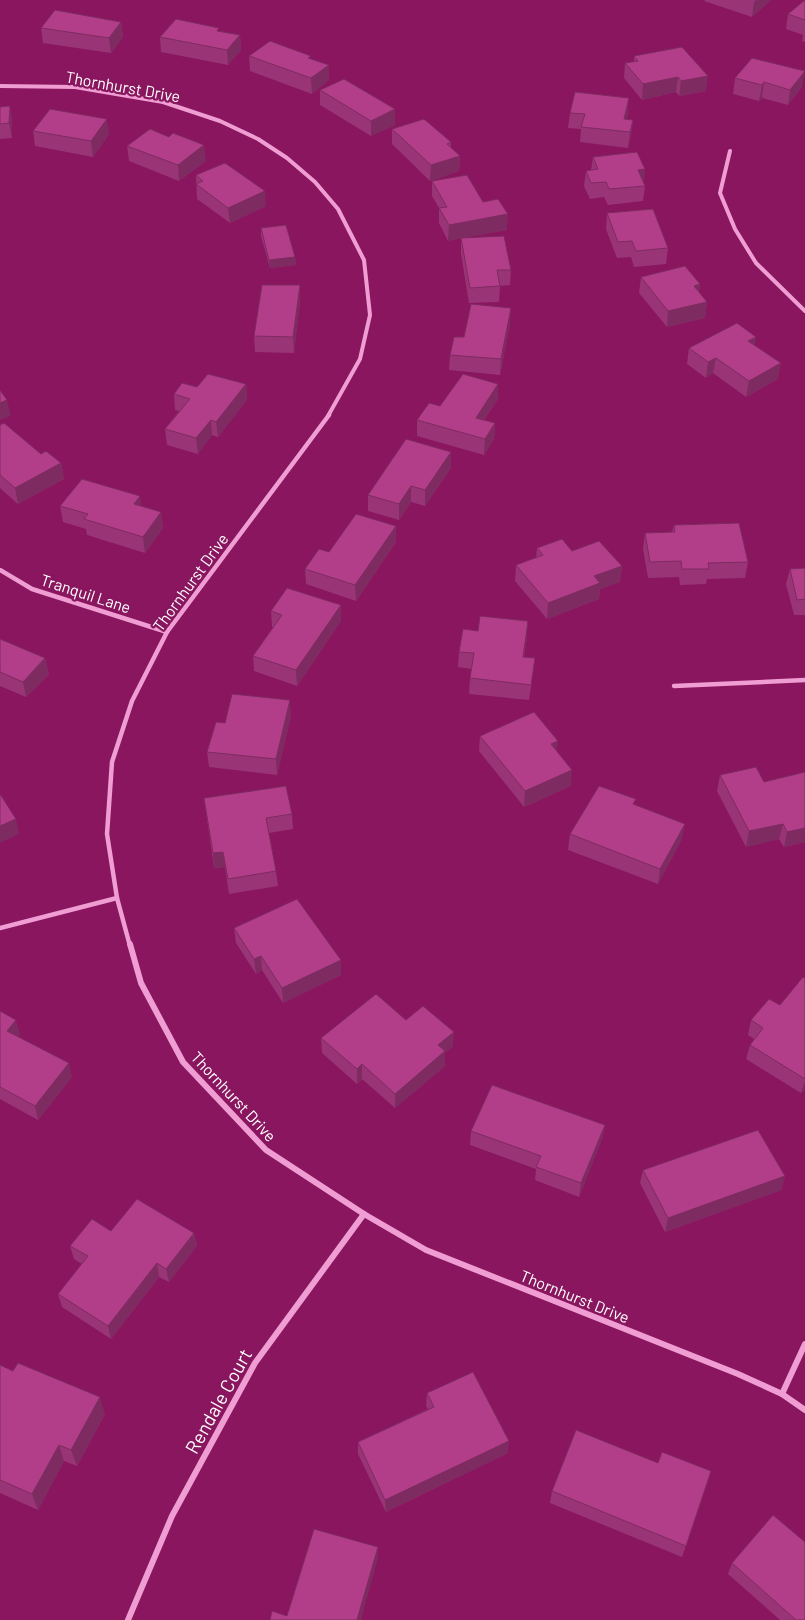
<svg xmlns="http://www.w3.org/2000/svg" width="805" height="1620" font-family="Barlow,sans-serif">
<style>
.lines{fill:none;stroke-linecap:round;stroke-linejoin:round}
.minor-far2{stroke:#ef9dd2;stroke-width:4}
.minor-far1{stroke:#ef9dd2;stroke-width:4.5}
.minor{stroke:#ef9dd2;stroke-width:6}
.wall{fill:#993576}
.shaded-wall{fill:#7d2b60}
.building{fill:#b23e89;stroke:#7d2b60}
.labels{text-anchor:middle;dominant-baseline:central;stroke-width:4.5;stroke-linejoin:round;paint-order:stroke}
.street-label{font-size:16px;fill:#fff;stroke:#89165f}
.near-street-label{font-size:19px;fill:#fff;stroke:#89165f}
</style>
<rect width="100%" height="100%" fill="#89165f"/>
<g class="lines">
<g class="minor-far2">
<polyline points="0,86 75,87 163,102 220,121 258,139 287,158 315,182 338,209 364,260 370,315 360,359 328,416"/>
<polyline points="730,151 720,193 735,229 756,263 805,311"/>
</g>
<g class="minor-far1">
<polyline points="0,570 32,589 167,632"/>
<polyline points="674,686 805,680"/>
<polyline points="0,928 117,898"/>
<polyline points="130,946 117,898 107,834 112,762 132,701 167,632 329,415"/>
</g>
<g class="minor">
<polyline points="130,944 141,983 183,1062 266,1150 364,1214 426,1250 738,1374 782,1394 805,1410"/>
<polyline points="782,1394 805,1344"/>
<polyline points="128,1620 172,1516 255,1363 364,1214"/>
</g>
</g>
<g class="wall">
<polygon points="705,0 771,0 752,17 704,1"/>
<polygon points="805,0 805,42 802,41 803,35 786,29 788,14"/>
<polygon points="121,22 123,37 111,53 43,43 41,28"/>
<polygon points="220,31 240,35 241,50 228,65 161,52 160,37"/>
<polygon points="249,56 311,59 329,80 312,94 250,71"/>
<polygon points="634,56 706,91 679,96 676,92 642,100 624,78 625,63 634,62"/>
<polygon points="735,78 802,87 788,105 762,98 759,101 733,94"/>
<polygon points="320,90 395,109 395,125 371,136 320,105"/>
<polygon points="10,106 12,122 12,138 0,139 0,107"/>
<polygon points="570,113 628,113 626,119 633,120 631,135 628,148 580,142 581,129 568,128"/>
<polygon points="392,129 451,142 451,148 460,156 459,171 430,181 392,144"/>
<polygon points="33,131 109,134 93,157 35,146"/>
<polygon points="169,137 206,161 179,181 129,161 127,146"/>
<polygon points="593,157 644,183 645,186 643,201 608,205 604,197 590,199 584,186 586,171 591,170"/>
<polygon points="196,175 266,206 230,223 197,199"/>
<polygon points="432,181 483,202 507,230 461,238 511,270 510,285 500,286 499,302 469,303 461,254 461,238 448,241 439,223 439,208 432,196"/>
<polygon points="607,213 668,248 666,264 634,267 631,257 617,258 606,229"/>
<polygon points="261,228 295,257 296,265 270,268 261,236"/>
<polygon points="641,277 700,284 699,292 707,302 705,318 667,327 639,293"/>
<polygon points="300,285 300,301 294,353 255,352 254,336"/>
<polygon points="510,324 500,375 449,370 450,355 464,337"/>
<polygon points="755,345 778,379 746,397 713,373 706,378 687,364 689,348"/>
<polygon points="246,384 247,400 218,437 212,435 198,454 167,445 165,429 179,411 175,410 174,394 197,387"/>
<polygon points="498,384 498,399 484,420 495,423 494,439 484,455 417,436 417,420 440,406"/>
<polygon points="0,425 41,454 61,463 64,479 18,504 0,488"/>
<polygon points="451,468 425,506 411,502 399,520 368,511 368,495"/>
<polygon points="60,506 142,506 161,512 163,528 145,553 87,535 86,529 63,522"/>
<polygon points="674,525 748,562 745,578 707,579 706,584 680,585 679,577 648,578 643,549 645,533 672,532"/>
<polygon points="396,542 356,601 306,584 305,569 329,552"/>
<polygon points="537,548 572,551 622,566 620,582 600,589 599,599 547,619 515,581 516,565 536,558"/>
<polygon points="805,568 805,615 794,615 786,584 790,569"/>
<polygon points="271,611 341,621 297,686 254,671 253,656 273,627 272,627"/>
<polygon points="527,637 524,657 535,658 533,674 529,700 469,694 470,678 472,669 458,667 459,652"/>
<polygon points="0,639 45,658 49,674 26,697 0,686"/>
<polygon points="291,716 277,775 209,767 207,752"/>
<polygon points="480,736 557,752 571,786 524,807 479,751"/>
<polygon points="805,772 805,842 784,847 779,839 746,847 717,791 720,775 764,782"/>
<polygon points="204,798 292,814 293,829 269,833 276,871 278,886 229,894 225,867 214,868"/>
<polygon points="635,805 682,839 658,884 568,850 570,834"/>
<polygon points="234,928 341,960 341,975 283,1003 262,970 256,974 236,943"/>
<polygon points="805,978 805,1089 801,1093 746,1059 750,1045 754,1039 748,1035 751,1020 780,1005"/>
<polygon points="0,1011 20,1034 18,1037 72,1077 38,1120 0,1099"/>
<polygon points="406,1020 453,1046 445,1053 445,1066 395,1108 362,1079 357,1084 322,1053 321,1038"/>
<polygon points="605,1125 602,1139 579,1197 535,1180 536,1169 470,1145 471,1131"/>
<polygon points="643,1170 785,1176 781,1190 665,1232 640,1183"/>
<polygon points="111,1231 194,1233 197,1246 169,1282 159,1277 111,1339 62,1307 58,1294 82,1264 74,1259 70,1246"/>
<polygon points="0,1365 105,1414 77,1466 64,1461 38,1510 0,1493"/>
<polygon points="427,1393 508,1453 386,1512 358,1454 358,1442 428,1409 426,1406"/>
<polygon points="711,1471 682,1557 550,1503 552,1491"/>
<polygon points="732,1563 805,1620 780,1620 728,1574"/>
</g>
<g class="shaded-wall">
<polygon points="756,0 771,0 752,17 754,2"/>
<polygon points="121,22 123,37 111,53 109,38"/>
<polygon points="240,35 241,50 228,65 227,50"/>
<polygon points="329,65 329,80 312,94 311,78"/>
<polygon points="805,71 802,87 788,105 790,90"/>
<polygon points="708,76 706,91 679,96 681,81"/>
<polygon points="678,77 676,92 642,100 643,84"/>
<polygon points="764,82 762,98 759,101 762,85"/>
<polygon points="629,98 628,113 623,132 624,119"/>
<polygon points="10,106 12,122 12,138 9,123"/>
<polygon points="395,109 395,125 371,136 371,121"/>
<polygon points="107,119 109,134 93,157 91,141"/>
<polygon points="633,120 631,135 628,148 630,132"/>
<polygon points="204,145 206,161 179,181 178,165"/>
<polygon points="460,156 459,171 430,181 431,165"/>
<polygon points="645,169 644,184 638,170"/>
<polygon points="265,191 266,206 230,223 228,208"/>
<polygon points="508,214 507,230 448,241 449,225"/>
<polygon points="295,257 296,265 270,268 269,260"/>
<polygon points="700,284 697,300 694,286"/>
<polygon points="300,285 300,301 294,353 293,337"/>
<polygon points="707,302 705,318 667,327 668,311"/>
<polygon points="511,308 510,324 500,375 501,359"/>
<polygon points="756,337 754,352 748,341"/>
<polygon points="716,358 713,373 706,378 708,362"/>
<polygon points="781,363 778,379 746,397 749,381"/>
<polygon points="246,384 247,400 218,437 216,422"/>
<polygon points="498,384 498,399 475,433 476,418"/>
<polygon points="7,400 11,416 0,420 0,403"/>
<polygon points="211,420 212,435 198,454 196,438"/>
<polygon points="495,423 494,439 484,455 485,439"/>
<polygon points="451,452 451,468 425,506 425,490"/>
<polygon points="61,463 64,479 18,504 15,488"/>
<polygon points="411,486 411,502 399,520 399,504"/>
<polygon points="140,496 142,512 134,504"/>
<polygon points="161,512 163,528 145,553 143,537"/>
<polygon points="396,526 396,542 356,601 355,585"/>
<polygon points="622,566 620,582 600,589 599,599 547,619 548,603 594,576"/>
<polygon points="341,605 341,621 297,686 296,670"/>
<polygon points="528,621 527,637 521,673 523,657"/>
<polygon points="45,658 49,674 26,697 23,682"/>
<polygon points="290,700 291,716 277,775 276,759"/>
<polygon points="558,741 556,756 551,744"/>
<polygon points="572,770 571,786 524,807 525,791"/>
<polygon points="16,819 19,834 0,843 0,826"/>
<polygon points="685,824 682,839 658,884 660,869"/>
<polygon points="783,824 779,839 746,847 749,831"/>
<polygon points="805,828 805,842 784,847 787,832"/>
<polygon points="223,852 225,867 214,868 213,853"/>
<polygon points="261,956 262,970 256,974 254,959"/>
<polygon points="341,960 341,975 283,1003 282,988"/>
<polygon points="16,1020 20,1034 11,1046 7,1031"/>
<polygon points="454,1032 453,1046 445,1053 445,1066 395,1108 395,1094 438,1045"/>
<polygon points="69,1063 72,1077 38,1120 35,1106"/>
<polygon points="362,1064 362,1079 357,1084 357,1069"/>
<polygon points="805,1081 805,1089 801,1093"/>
<polygon points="605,1125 602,1139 579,1197 581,1183"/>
<polygon points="785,1176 781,1190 665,1232 668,1218"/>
<polygon points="194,1233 197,1246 169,1282 166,1269"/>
<polygon points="157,1263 159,1277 111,1339 108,1326"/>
<polygon points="100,1397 105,1414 77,1466 71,1450"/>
<polygon points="509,1441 508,1453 386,1512 385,1500"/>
<polygon points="59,1445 64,1461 38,1510 32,1494"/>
<polygon points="378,1547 378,1558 361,1620 357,1620"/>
</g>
<g class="building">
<polygon points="805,0 805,20 788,14"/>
<polygon points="55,10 121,22 109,38 41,28"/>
<polygon points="176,19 219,28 217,31 240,35 227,50 160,37"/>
<polygon points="270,41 311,56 308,58 329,65 311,78 249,56"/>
<polygon points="682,47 708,76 681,81 678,77 643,84 625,63 638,61 634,56"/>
<polygon points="752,58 805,71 790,90 764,82 762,85 735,78"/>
<polygon points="344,79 395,109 371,121 320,90"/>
<polygon points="575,92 629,98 624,119 633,120 630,132 581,127 585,114 570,113"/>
<polygon points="10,106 9,123 0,124 0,107"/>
<polygon points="50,109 107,119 91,141 33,131"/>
<polygon points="424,119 451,142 447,144 460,156 431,165 392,129"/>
<polygon points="150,129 169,137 173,133 204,145 178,165 127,146"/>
<polygon points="637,152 645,169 638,170 645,186 609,189 606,182 591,183 586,171 598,169 593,157"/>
<polygon points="225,163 265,191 228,208 196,184 203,181 196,175"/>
<polygon points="467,175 483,202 498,199 508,214 449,225 439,208 447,207 432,181"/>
<polygon points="653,209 668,248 636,251 632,241 618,242 607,213"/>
<polygon points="286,225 295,257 269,260 261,228"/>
<polygon points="504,236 511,270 497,270 500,286 470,288 461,238"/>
<polygon points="685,266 700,284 694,286 707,302 668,311 641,277"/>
<polygon points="262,285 300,285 293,337 254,336"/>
<polygon points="471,304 511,308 501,359 450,355 454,337 464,337"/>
<polygon points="737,323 756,337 748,341 781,363 749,381 716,358 708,362 689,348"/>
<polygon points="208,374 246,384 216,422 211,420 196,438 165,429 190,399 174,394 182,383 197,387"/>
<polygon points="463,374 498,384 476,418 495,423 485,439 417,420 429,403 440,406"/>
<polygon points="0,390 7,400 0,403"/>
<polygon points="4,423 41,454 46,451 61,463 15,488 0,475 0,425"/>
<polygon points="406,439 451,452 425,490 411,486 399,504 368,495"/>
<polygon points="82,479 140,496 134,504 161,512 143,537 84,519 88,514 60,506"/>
<polygon points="356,514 396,526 355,585 305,569 319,549 329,552"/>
<polygon points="739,523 748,562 708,563 709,569 682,569 681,561 650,562 645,533 675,532 674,525"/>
<polygon points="562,539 572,551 599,541 622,566 594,576 600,583 548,603 516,565 543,555 537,548"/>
<polygon points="805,568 805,599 797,600 790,569"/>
<polygon points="287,588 341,605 296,670 253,656 282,615 271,611"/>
<polygon points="480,616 528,621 523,657 535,658 531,685 470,678 474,653 459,652 463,629 478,631"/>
<polygon points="0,639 45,658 23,682 0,672"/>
<polygon points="232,694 290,700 276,759 207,752 216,722 225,723"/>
<polygon points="534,712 558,741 551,744 572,770 525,791 480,736"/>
<polygon points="756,767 764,782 805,772 805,828 787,832 783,824 749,831 720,775"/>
<polygon points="286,786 292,814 266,818 276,871 228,879 223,852 213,853 204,798"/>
<polygon points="599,786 636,799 633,804 685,824 660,869 570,834"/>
<polygon points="0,794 16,819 0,826"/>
<polygon points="297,899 341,960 282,988 261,956 254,959 234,928"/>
<polygon points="803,977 805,978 805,1079 750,1045 763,1028 751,1020 769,999 780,1005"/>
<polygon points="376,994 406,1020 423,1006 454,1032 438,1045 445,1051 395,1094 362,1064 357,1069 321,1038"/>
<polygon points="0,1011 16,1020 7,1031 69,1063 35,1106 0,1087"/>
<polygon points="492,1085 605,1125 581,1183 536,1167 541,1156 471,1131"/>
<polygon points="758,1130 785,1176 668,1218 643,1170"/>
<polygon points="137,1199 194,1233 166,1269 157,1263 108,1326 58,1294 88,1256 70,1246 92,1219 111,1231"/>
<polygon points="18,1363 100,1397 71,1450 59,1445 32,1494 0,1480 0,1365 13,1371"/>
<polygon points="473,1372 509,1441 385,1500 358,1442 434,1407 427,1393"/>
<polygon points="576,1430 658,1463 662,1452 711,1471 686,1546 552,1491"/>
<polygon points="773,1515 805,1542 805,1620 796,1620 732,1563"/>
<polygon points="314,1529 378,1547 357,1620 270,1620 272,1611 287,1616"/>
</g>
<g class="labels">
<g class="street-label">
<text transform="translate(123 86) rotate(10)">Thornhurst Drive</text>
<text transform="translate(190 582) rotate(-54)">Thornhurst Drive</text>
<text transform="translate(86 593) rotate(18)">Tranquil Lane</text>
<text transform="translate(234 1096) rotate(47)">Thornhurst Drive</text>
<text transform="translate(575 1296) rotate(22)">Thornhurst Drive</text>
</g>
<g class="near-street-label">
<text transform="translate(218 1401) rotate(-61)">Rendale Court</text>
</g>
</g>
</svg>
